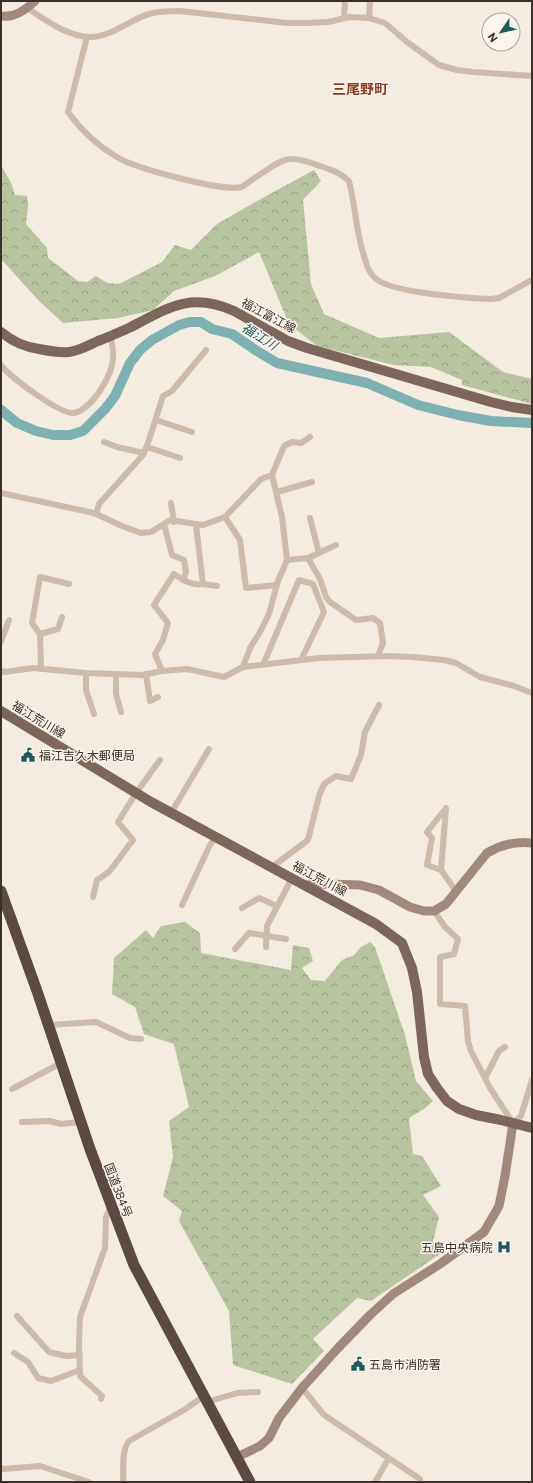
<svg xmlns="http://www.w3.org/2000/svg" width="533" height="1483" font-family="Commissioner,'Noto Sans JP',sans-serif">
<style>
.forest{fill:url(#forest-crowns)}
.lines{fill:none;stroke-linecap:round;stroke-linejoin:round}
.river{stroke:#7fb0b2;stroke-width:10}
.street{stroke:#cdbbac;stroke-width:6}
.secondary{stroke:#a18a7d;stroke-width:9}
.primary{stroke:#7d675c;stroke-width:10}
.highway{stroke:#5c4a42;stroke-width:11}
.labels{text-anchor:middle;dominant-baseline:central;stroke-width:3;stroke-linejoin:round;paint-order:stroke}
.street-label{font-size:12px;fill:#3b302b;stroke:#fbf5ee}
.poi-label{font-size:12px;fill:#3b302b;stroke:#fbf5ee;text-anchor:start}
.water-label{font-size:13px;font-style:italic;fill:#1f5a5e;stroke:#fbf5ee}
.quarter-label{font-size:14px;font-weight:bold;fill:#8c3b22;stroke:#fbf5ee}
</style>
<defs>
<pattern id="forest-crowns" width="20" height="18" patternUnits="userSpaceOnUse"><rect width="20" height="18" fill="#b8c4a0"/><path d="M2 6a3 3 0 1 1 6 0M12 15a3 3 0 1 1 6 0" fill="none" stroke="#97a083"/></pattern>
</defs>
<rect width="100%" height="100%" fill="#f4ebe1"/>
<g class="forest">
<polygon points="1,165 11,183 15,195 27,196 28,207 26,224 47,248 48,258 78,281 87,282 96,276 107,283 119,284 162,262 175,245 191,250 217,224 257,201 314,170 321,181 303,200 311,284 324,314 379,338 449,332 503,372 532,379 532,404 462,385 462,380 431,367 394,365 317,346 289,324 259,252 215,276 174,291 153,310 118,318 63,323 39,301 1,259"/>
<polygon points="185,922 200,933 201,953 291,970 293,945 309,948 313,961 302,968 311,980 325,981 342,960 354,955 361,947 370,942 375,947 405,1035 416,1081 433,1101 424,1109 409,1118 413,1154 422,1156 441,1186 423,1195 439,1217 433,1241 440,1254 371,1301 357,1298 313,1339 324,1351 292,1384 233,1365 229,1311 179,1221 182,1211 163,1196 173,1157 169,1121 189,1107 174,1044 144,1034 135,1007 112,994 114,958 146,930 153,938 161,926"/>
</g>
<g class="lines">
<polyline class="river" points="1,410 17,423 36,431 53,435 70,435 83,431 105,409 115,396 130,363 140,350 152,340 179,325 190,322 201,322 212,329 232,334 257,351 277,363 367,383 418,405 458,415 491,421 532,423"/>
<g class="street">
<path d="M27,8C46,20 66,36 90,37C109,38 131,19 149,14C159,11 170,11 180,11L287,23H307L328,22L350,17L369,18L385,23L407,42L439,65L457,70L473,72L532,76"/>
<polyline points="344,18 345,1"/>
<polyline points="369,18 370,1"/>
<path d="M87,37L68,112C81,130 98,146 117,157C134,168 223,192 241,187C246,185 251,180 256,177C283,160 285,153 317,165C329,169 340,172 349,181C356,208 356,236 366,262C367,267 371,274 375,278C390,293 468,298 491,299L499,298L532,280"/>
<path d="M1,365C8,376 61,415 74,413C92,409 113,375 113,357C114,350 112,343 110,336"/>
<polyline points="156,420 192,432"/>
<polyline points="310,437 301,443 292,442 284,446 272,475 282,517 287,560 308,558 320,579 326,597 330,602 356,620 373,618 380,623 383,643 378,656"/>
<polyline points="104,442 117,447 144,453"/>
<polyline points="147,447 180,458"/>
<polyline points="277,492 312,482"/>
<polyline points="1,493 94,513 122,526 141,533 151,532 170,520 203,525 225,517 261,479 272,475"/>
<polyline points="171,503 174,522"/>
<polyline points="96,514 99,504 143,455 148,443 163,396 172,391 206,350"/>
<polyline points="225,517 240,540 246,588 277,585"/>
<polyline points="310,518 319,553"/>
<polyline points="164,524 172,555 184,560 186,572 183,580"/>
<polyline points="308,558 336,545"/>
<polyline points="203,584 217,586"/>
<polyline points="40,634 58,629 62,617"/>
<polyline points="1,642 9,620"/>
<polyline points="263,665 299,580 313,584 324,612 301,660"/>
<polyline points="243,667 250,648 260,632 269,614 278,581 287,560"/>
<polyline points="41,669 40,634 32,623 40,577 69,584"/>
<polyline points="1,671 5,672 33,668 86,673 143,675 162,671 187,669 224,677 243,667 319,658 389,656 413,657 444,660 456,663 480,677 514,686 532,693"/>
<path d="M162,671L155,654L163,640L168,623L154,605L174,574C183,580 192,586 203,584L196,525"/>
<polyline points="86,673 86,690 94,714"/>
<polyline points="116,674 116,694 121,712"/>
<polyline points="146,674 150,701 158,697"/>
<polyline points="171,813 209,749"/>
<polyline points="272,867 308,840 319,796 324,784 336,776 351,779 361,755 365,732 379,705"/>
<polyline points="441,870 427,865 432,838 427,832 446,808 441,870 456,891"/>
<polyline points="93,897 97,880 109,872 133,840 118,822 136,793 160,760"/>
<polyline points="182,905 210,845 216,837"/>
<polyline points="242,908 259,898 277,906"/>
<polyline points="434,911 445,927 458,939 454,954 440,957 440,1004 465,1006 468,1041 471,1051 490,1088 513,1123 521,1116 532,1080"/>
<polyline points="266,947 267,926 292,878"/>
<polyline points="235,949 249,933 286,939"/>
<polyline points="48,1025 96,1022 130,1038 141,1039"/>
<polyline points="485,1078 499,1051 505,1047"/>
<polyline points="12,1089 61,1063"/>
<polyline points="22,1122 50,1121 61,1124 81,1122"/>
<polyline points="17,1316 49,1352 66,1356 80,1355"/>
<polyline points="14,1353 28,1362 38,1378 51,1381 80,1370"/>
<polyline points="302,1388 324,1415 420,1479"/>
<polyline points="101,1399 102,1396 80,1376 79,1345 80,1317 105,1248 106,1217 111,1206"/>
<polyline points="207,1402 237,1393 258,1392"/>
<polyline points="1,1468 3,1469 40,1466 89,1482"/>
<path d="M123,1482C124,1470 121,1451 129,1441L184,1410L204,1396"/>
<polyline points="375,1482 389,1458"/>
</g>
<g class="secondary">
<path d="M1,16C15,18 25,10 35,1"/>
<path d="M306,885L326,884L360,885L379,890L410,907L424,911H434L446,904L487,853C501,845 516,841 532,843"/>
<polyline points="237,1457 260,1446 269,1438 279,1418 302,1388 338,1348 370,1315 393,1294 440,1264 484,1232 499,1206 505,1176 513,1123"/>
</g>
<g class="primary">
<path d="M1,332C13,342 24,347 39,349C49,351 59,353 69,352C79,351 89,345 98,341C109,337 120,332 131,327C169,307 191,292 234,311L288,341L307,348L491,402L512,407L532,410"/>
<polyline points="1,711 151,802 376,924 402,943 412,968 417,992 424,1057 428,1074 437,1088 447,1101 459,1109 476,1115 501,1120 532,1128"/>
</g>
<polyline class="highway" points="1,891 37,991 90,1149 134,1265 250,1482"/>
</g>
<defs>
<symbol id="civic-bare" viewBox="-9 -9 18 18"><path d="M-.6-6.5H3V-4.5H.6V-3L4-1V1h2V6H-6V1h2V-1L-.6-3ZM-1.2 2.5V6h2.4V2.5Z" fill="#1f5a5e" stroke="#fbf5ee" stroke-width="2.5" paint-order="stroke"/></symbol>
<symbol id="hospital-bare" viewBox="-9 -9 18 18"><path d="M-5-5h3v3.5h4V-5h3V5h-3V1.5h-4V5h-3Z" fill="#1f5a5e" stroke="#fbf5ee" stroke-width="2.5" paint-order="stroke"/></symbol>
</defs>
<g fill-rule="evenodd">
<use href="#civic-bare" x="18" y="745" width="20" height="20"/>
<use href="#hospital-bare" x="494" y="1237" width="20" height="20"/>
<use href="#civic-bare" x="348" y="1354" width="20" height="20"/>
</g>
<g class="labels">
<g class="street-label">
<text transform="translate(269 315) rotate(28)">福江富江線</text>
<text transform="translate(39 719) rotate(31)">福江荒川線</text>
<text transform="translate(320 878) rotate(28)">福江荒川線</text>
<text transform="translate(119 1190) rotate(69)">国道384号</text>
</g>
<g class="poi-label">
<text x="39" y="755">福江吉久木郵便局</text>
<text x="493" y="1247" text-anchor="end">五島中央病院</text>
<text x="369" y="1364">五島市消防署</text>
</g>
<g class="water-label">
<text transform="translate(260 336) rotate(32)">福江川</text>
</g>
<g class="quarter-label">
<text x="360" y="88">三尾野町</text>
</g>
</g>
<rect width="533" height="1483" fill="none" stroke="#3b302b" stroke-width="4"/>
<g transform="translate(501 32) rotate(236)"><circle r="19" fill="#fbf5ee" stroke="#aea6a0"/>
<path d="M0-3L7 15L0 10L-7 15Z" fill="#1f5a5e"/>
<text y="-6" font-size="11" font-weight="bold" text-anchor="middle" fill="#3b302b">N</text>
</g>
</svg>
